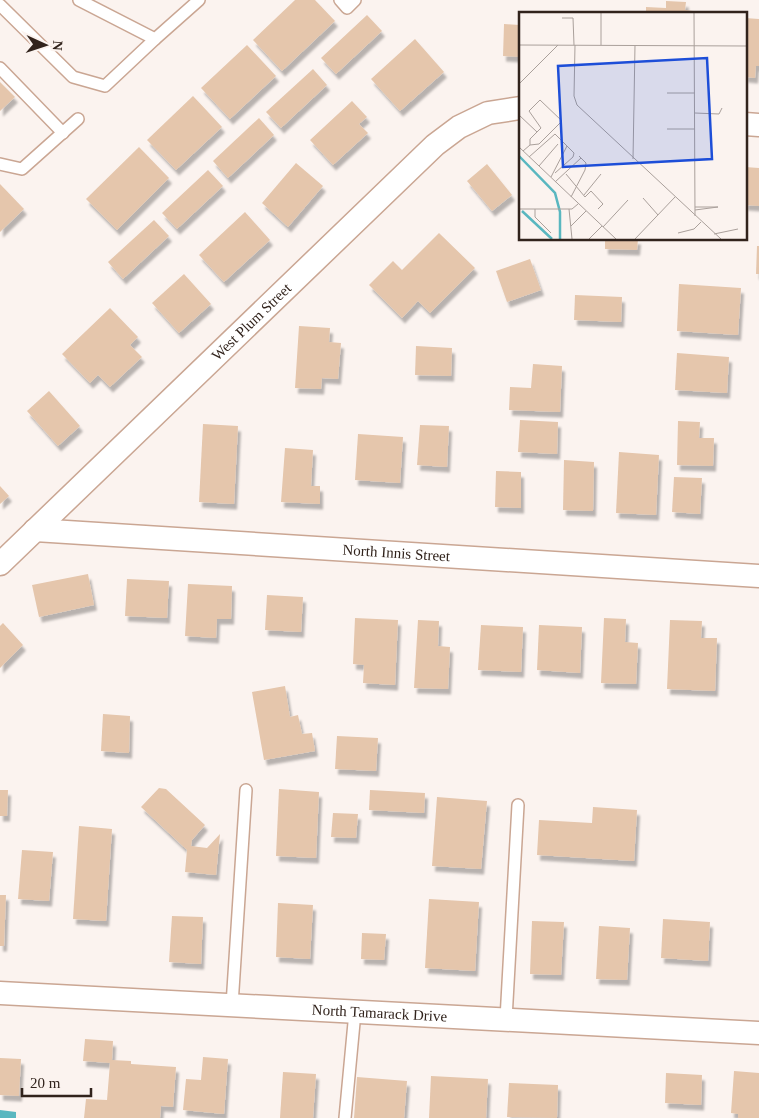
<svg xmlns="http://www.w3.org/2000/svg" width="759" height="1118" font-family="Georgia,serif">
<style>
.water{fill:#59b7c0}
.building{fill:#e5c6ac;filter:url(#shadow)}
.lines{fill:none;stroke-linecap:round;stroke-linejoin:round}
.service-casing{stroke:#caa693;stroke-width:14}
.minor-casing{stroke:#caa693;stroke-width:25}
.service{stroke:#fff;stroke-width:11}
.minor{stroke:#fff;stroke-width:22}
.labels{text-anchor:middle;dominant-baseline:central;stroke-width:4;stroke-linejoin:round;paint-order:stroke}
.street-label{font-size:15px;fill:#31231c;stroke:#fbf3ef}
.inset-river{fill:none;stroke:#59b7c0;stroke-width:2.5}
.inset-road{fill:none;stroke:#aaa09b;stroke-width:1}
.view{fill:#1d4ed8;fill-opacity:0.15;stroke:#1d4ed8;stroke-width:2.5}
.inset-edge{fill:none;stroke:#31231c;stroke-width:2.5}
</style>
<defs>
<filter id="shadow"><feDropShadow dx="3" dy="5.5" stdDeviation="1" flood-color="#0004"/></filter>
</defs>
<rect width="100%" height="100%" fill="#fbf3ef"/>
<polygon class="water" points="0,1110 16,1112 16,1118 0,1118"/>
<g class="building">
<polygon points="295,0 315,0 335,21 282,71 253,40"/>
<polygon points="666,1 686,2 685,10 701,12 701,14 646,14 646,7 666,8"/>
<polygon points="367,15 382,31 336,74 321,58"/>
<polygon points="745,18 759,19 759,66 756,66 755,78 745,77"/>
<polygon points="504,24 520,25 520,57 503,56"/>
<polygon points="415,39 444,72 400,111 371,79"/>
<polygon points="247,45 276,76 230,119 201,88"/>
<polygon points="313,69 327,85 281,128 266,112"/>
<polygon points="0,82 15,97 0,111"/>
<polygon points="193,96 222,127 176,170 147,140"/>
<polygon points="352,101 367,117 359,124 368,133 333,165 310,140"/>
<polygon points="259,118 274,135 228,178 213,161"/>
<polygon points="139,147 169,178 117,230 86,199"/>
<polygon points="296,163 323,186 288,227 262,203"/>
<polygon points="487,164 512,195 492,211 467,181"/>
<polygon points="745,167 759,168 759,206 745,205"/>
<polygon points="208,170 223,186 177,229 162,213"/>
<polygon points="0,184 24,209 0,232"/>
<polygon points="245,212 270,240 224,282 199,255"/>
<polygon points="154,220 169,236 123,279 108,262"/>
<polygon points="439,233 475,268 430,313 418,301 402,318 369,285 393,261 402,270"/>
<polygon points="605,239 638,239 637,250 605,249"/>
<polygon points="757,246 759,246 759,274 756,274"/>
<polygon points="530,259 541,290 507,302 496,271"/>
<polygon points="184,274 211,304 179,333 152,303"/>
<polygon points="679,284 741,288 738,335 677,331"/>
<polygon points="575,295 622,297 621,322 574,320"/>
<polygon points="110,308 138,337 130,345 142,357 110,387 98,375 90,383 62,354"/>
<polygon points="299,326 330,328 329,342 341,343 338,379 322,378 321,389 295,388"/>
<polygon points="416,346 452,348 451,376 415,375"/>
<polygon points="677,353 729,357 727,393 675,390"/>
<polygon points="533,364 562,366 560,412 509,410 510,387 531,388"/>
<polygon points="49,391 80,426 58,446 27,411"/>
<polygon points="520,420 558,422 557,454 518,452"/>
<polygon points="678,421 700,422 699,438 714,438 713,466 677,465"/>
<polygon points="203,424 238,426 234,504 199,502"/>
<polygon points="420,425 449,426 447,467 417,465"/>
<polygon points="358,434 403,437 400,483 355,480"/>
<polygon points="285,448 313,450 311,486 320,486 320,504 281,502"/>
<polygon points="619,452 659,455 656,515 616,513"/>
<polygon points="564,460 594,462 593,511 563,510"/>
<polygon points="496,471 521,472 521,508 495,507"/>
<polygon points="674,477 702,478 700,514 672,512"/>
<polygon points="0,486 9,496 0,504"/>
<polygon points="88,574 94,605 39,617 32,585"/>
<polygon points="127,579 169,581 167,618 125,616"/>
<polygon points="188,584 232,586 231,619 217,619 216,638 185,636"/>
<polygon points="267,595 303,597 301,632 265,630"/>
<polygon points="355,618 398,620 395,685 363,683 364,665 353,664"/>
<polygon points="604,618 626,619 625,642 638,643 636,684 601,683"/>
<polygon points="418,620 439,621 438,646 450,647 448,689 414,688"/>
<polygon points="670,620 702,621 701,638 717,638 715,691 667,689"/>
<polygon points="3,623 23,645 0,668 0,626"/>
<polygon points="481,625 523,627 521,672 478,670"/>
<polygon points="539,625 582,627 580,673 537,670"/>
<polygon points="285,686 290,717 298,715 302,734 312,733 315,751 264,760 252,692"/>
<polygon points="103,714 130,716 129,753 101,751"/>
<polygon points="337,736 378,738 376,771 335,769"/>
<polygon points="159,788 166,789 205,825 192,840 191,846 207,848 220,834 216,875 185,872 187,850 141,807"/>
<polygon points="279,789 319,792 316,858 276,856"/>
<polygon points="0,790 8,790 7,816 0,816"/>
<polygon points="370,790 425,793 424,813 369,810"/>
<polygon points="437,797 487,801 481,869 432,866"/>
<polygon points="593,807 637,810 634,861 537,855 539,820 592,823"/>
<polygon points="333,813 358,814 356,838 331,837"/>
<polygon points="79,826 112,829 106,921 73,919"/>
<polygon points="22,850 53,852 49,901 18,899"/>
<polygon points="0,895 6,895 4,946 0,946"/>
<polygon points="429,899 479,902 475,971 425,968"/>
<polygon points="278,903 313,905 310,959 276,957"/>
<polygon points="172,916 203,917 201,964 169,962"/>
<polygon points="663,919 710,922 708,961 661,958"/>
<polygon points="532,921 564,922 561,975 530,974"/>
<polygon points="599,926 630,928 627,980 596,979"/>
<polygon points="362,933 386,934 384,960 361,959"/>
<polygon points="85,1039 113,1041 112,1060 131,1061 131,1064 176,1067 173,1107 161,1106 160,1118 84,1118 86,1099 107,1100 110,1063 83,1061"/>
<polygon points="203,1057 228,1059 224,1114 183,1110 186,1079 201,1080"/>
<polygon points="0,1058 21,1059 19,1096 0,1095"/>
<polygon points="734,1071 759,1073 759,1118 738,1118 738,1114 731,1113"/>
<polygon points="283,1072 316,1074 313,1118 280,1118"/>
<polygon points="666,1073 702,1075 701,1105 665,1103"/>
<polygon points="431,1076 488,1079 486,1118 429,1118"/>
<polygon points="357,1077 407,1081 404,1118 354,1118"/>
<polygon points="509,1083 558,1085 557,1118 507,1117"/>
</g>
<g class="lines">
<defs>
<g id="service">
<polyline points="79,0 155,39 199,0"/>
<polyline points="340,0 347,8 355,0"/>
<polyline points="0,5 73,77 105,86 155,39"/>
<polyline points="0,68 63,133"/>
<polyline points="0,164 22,169 78,119"/>
<polyline points="232,1005 246,790"/>
<polyline points="506,1019 518,805"/>
<polyline points="345,1118 355,1012"/>
</g>
<g id="minor">
<polyline points="745,124 759,125"/>
<path id="s1" d="M35,530L759,576"/>
<path id="s2" d="M0,564L435,145L459,127L488,113L520,108"/>
<path id="s3" d="M0,993L759,1033"/>
</g>
</defs>
<use href="#service" class="service-casing"/>
<use href="#minor" class="minor-casing"/>
<use href="#service" class="service"/>
<use href="#minor" class="minor"/>
</g>
<g class="labels">
<g class="street-label">
<text stroke="none"><textPath href="#s2" startOffset="349">West Plum Street</textPath></text>
<text stroke="none"><textPath href="#s1" startOffset="362">North Innis Street</textPath></text>
<text stroke="none"><textPath href="#s3" startOffset="380">North Tamarack Drive</textPath></text>
</g>
</g>
<g transform="translate(519 12)">
<rect width="228" height="228" fill="#fbf3ef"/>
<path class="inset-river" d="M0,144L36,181L41,200V227M3,199L33,227"/>
<path class="inset-road" d="M175,0L176,204M43,6H54L55,33M0,33L228,34M56,33L55,84L58,93L202,227M82,33V0M0,72L39,33M148,81H176M176,101L200,102L203,96M0,103L18,120M148,117H176M0,135L97,227M4,139L11,133L20,132L43,109L21,88L10,99L22,116L11,127V133M10,145L36,122L48,134L32,165M114,147L116,33M20,154L39,132M36,161L54,145L55,141L48,134M47,162L66,185L72,179L84,192L79,197M36,170L62,146M65,183L82,162M52,185L66,158L67,151L60,144M124,186L139,203M0,197H53L59,192M16,197V205L32,221M50,197L53,227M176,198L199,195H176M52,214L67,199M84,215L109,188M159,221L175,217L182,210M195,222L219,217M70,227L83,214M116,227L156,185"/>
<path class="view" d="M188,46L193,147L44,155L39,54Z"/>
<rect width="228" height="228" class="inset-edge"/>
</g>
<g transform="translate(45 45) rotate(93)" stroke="#fbf3ef" stroke-width="4" paint-order="stroke">
<path d="M0-4L9 19L0 12L-9 19Z" fill="#31231c"/>
<text y="-8" font-size="14" font-weight="bold" text-anchor="middle" fill="#31231c">N</text>
</g>
<path d="M22 1088v8h69v-8" fill="none" stroke="#31231c" stroke-width="2.5"/>
<text x="30" y="1088" font-size="15" fill="#31231c" stroke="#fbf3ef" stroke-width="4" paint-order="stroke">20 m</text>
</svg>
